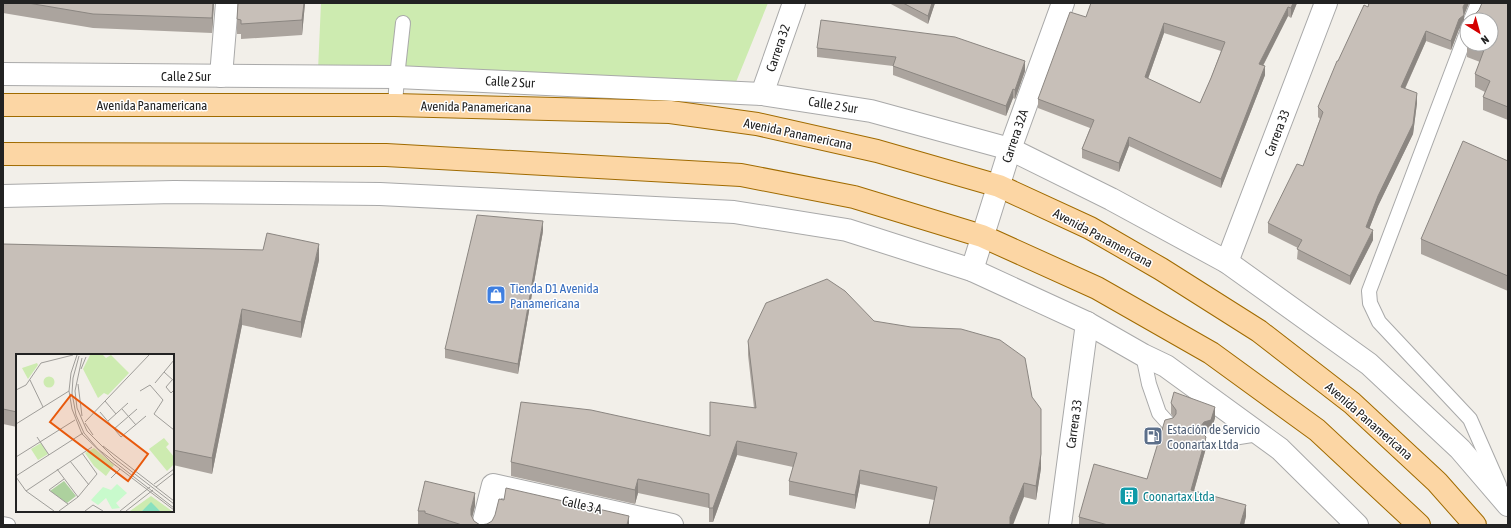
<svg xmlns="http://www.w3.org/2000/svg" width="1511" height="528" font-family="'Asap Condensed',sans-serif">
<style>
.grass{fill:#cdebb0}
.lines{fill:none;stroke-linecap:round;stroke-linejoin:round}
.lane-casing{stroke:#a9a9a9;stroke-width:16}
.street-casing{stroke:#a9a9a9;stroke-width:24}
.primary-casing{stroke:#a06b00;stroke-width:24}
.lane{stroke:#fff;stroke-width:14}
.street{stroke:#fff;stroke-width:22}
.primary{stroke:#fcd6a4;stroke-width:22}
.wall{fill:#aba49e;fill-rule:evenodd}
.shaded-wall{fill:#8b8681}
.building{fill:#c7bfb8;stroke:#8b8681;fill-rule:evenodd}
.labels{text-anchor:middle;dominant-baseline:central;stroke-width:3;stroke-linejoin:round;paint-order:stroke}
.street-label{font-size:13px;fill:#222;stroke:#fff}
.shop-label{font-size:13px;fill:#366cbe;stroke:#fff;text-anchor:start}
.service-label{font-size:13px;fill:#4e5e75;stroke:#fff;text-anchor:start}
.culture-label{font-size:13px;fill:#0d838f;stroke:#fff;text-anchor:start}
.inset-road{fill:none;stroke:#9f9d99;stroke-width:1}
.view{fill:#e8590c;fill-opacity:0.15;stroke:#e8590c;stroke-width:2}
.inset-edge{fill:none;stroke:#222;stroke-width:2}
</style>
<rect width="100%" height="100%" fill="#f2efe9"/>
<polygon class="grass" points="321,3 768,3 734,87 445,67 318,70"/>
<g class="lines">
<defs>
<g id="lane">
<polyline points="1471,20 1478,3"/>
<polyline points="1467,32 1369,291 1370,303 1379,322 1470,419 1499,485"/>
<polyline points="395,105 397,77 403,23"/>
<polyline points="1143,355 1149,384 1159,413 1168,423"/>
<polyline points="1209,440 1233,438 1258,434"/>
<polyline points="3,524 8,525"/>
</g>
<g id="street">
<polyline points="3,74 397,77 762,94 871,111 1010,149 1111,199 1227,262 1369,364 1460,449 1508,505"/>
<polyline points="221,76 227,3"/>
<polyline points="762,94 794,3"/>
<polyline points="3,196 174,192 380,194 734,212 847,230 972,270 1087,323 1143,355 1166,366 1280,449 1357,525"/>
<polyline points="1227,262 1326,3"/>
<polyline points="972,270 1010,149 1063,3"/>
<polyline points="483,525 493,485 672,525"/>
<polyline points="1060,525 1087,323"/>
</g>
<g id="primary">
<polyline points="3,105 395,105 670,112 757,124 877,151 999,186 1090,228 1161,269 1259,331 1352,403 1437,482 1475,525"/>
<polyline points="3,154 386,155 741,175 854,197 982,236 1097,288 1211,353 1317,430 1419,525"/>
</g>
</defs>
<use href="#lane" class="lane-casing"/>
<use href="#street" class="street-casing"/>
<use href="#primary" class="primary-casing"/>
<use href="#lane" class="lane"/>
<use href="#street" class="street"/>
<use href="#primary" class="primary"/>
</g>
<g class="wall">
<polygon points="3,3 214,3 212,33 93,28 3,13"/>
<polygon points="238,3 305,3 302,35 241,39 241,34 237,34 237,19"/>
<polygon points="889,3 935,3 928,24"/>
<path d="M1297,3L1291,18L1288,16L1263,66L1265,75L1221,188L1129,146L1119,172L1082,158V149L1090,128L1038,108V99L1086,17ZM1164,33L1221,51L1211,78L1200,103L1148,79Z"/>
<polygon points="1369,3 1469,3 1464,15 1464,24 1459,29 1451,50 1426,41 1405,89 1417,103 1413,134 1378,206 1369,229 1373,240 1350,285 1297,259 1298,248 1268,233 1268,223 1303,166 1320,119 1318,117 1318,107 1338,61 1368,7"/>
<polygon points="1508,3 1508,120 1483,110 1483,97 1485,92 1475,87 1475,74 1480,62 1467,57 1467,43 1467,44 1491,44 1491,20 1474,20 1474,15"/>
<polygon points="817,48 1025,71 1015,99 1013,98 1006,116 893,75 893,66 817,57"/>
<polygon points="1508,161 1508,291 1421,254 1421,239"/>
<polygon points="543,231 518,374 445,358 445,349"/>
<polygon points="3,244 319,260 301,338 242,325 212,474 173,465 173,355 17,355 17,427 3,424"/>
<polygon points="874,321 1041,468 1036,500 1024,497 934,500 860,484 855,509 789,495 789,481 793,467 737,455 713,522 709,522 709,508 638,493 635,504 511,476 511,462 710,436 754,408 748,355 748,341"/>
<polygon points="1171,403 1215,418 1211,431 1204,433 1203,434 1206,448 1194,491 1246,516 1244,525 1079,525 1079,517 1147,479 1174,418 1171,414"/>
<polygon points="475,506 472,517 474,521 480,525 629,525 425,525 425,524 418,524 418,511"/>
</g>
<g class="shaded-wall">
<polygon points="213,3 214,3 212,33 212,18"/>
<polygon points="304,3 305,3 302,35 302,20"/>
<polygon points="932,3 935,3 928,24 928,16"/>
<polygon points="1293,3 1297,3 1291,18 1291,8"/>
<polygon points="1465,3 1469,3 1464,15 1464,24 1459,29 1451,50 1451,41"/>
<polygon points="1288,7 1288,16 1259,73 1259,64"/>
<polygon points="1164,23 1164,33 1145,87 1145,77"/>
<polygon points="1426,31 1426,41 1401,97 1401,87"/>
<polygon points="1025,61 1025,71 1015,99 1015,90"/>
<polygon points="1265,66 1265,75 1221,188 1221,179"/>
<polygon points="1013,89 1013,98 1006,116 1006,106"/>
<polygon points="1417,93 1417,103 1413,134 1378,206 1366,237 1366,227"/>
<polygon points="1129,137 1129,146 1119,172 1119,163"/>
<polygon points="543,221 543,231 518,374 518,364"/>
<polygon points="1373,230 1373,240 1350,285 1350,276"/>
<polygon points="319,244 319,260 301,338 301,322"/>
<polygon points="242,309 242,325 212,474 212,458"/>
<polygon points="1215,407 1215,418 1211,431 1204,433 1201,437 1201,426"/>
<polygon points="1206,437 1206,448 1191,501 1191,490"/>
<polygon points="737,441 737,455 713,522 713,508"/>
<polygon points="1041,454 1041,468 1036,500 1036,486"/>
<polygon points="860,470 860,484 855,509 855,495"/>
<polygon points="638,479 638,493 635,504 635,490"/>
<polygon points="1024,483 1024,497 1013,525 1010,525 1010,517"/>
<polygon points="475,493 475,506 471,522 471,509"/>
<polygon points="1246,505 1246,516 1244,525 1240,525"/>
<polygon points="629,516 629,525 627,525"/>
</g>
<g class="building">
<polygon points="28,3 213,3 212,18 93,14"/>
<polygon points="238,3 304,3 302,20 241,24 241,20 237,19"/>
<polygon points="903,3 932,3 928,16"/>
<path d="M1091,3H1293L1291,8L1288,7L1259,64L1265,66L1221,179L1129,137L1119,163L1082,149L1094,120L1038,99L1070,12L1086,17ZM1164,23L1225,42L1211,78L1200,103L1145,77Z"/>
<polygon points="1369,3 1465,3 1463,7 1464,15 1459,19 1451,41 1426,31 1401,87 1417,93 1413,124 1378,196 1366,227 1373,230 1350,276 1297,249 1302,240 1268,223 1297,164 1303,166 1323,112 1318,107 1337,61 1338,61 1364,5 1368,7"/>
<polygon points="1482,3 1508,3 1508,107 1483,97 1490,81 1475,74 1484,50 1468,44 1491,44 1491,20 1475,20 1474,15 1479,10"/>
<polygon points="821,20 955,37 1025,61 1015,90 1013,89 1006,106 893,66 896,57 817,48"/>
<polygon points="1463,141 1508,161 1508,276 1421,239"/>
<polygon points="477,215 543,221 518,364 445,349"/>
<polygon points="267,233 319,244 301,322 242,309 212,458 173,450 173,355 17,355 17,412 3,409 3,244 263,250"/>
<polygon points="827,279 845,291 874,321 911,327 961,329 1000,340 1025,358 1032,397 1041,409 1041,454 1036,486 1024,483 1010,517 1010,525 929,525 937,487 860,470 855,495 789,481 797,453 737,441 713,508 709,508 709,494 638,479 635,490 511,462 521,402 591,410 710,436 710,402 756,408 748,341 766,303"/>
<polygon points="1174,392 1215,407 1211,420 1204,422 1201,426 1202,433 1206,437 1191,490 1246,505 1240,525 1108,525 1079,517 1094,464 1147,479 1165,420 1173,418 1176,414 1176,410 1171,403"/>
<polygon points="425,481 475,493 471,509 471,515 474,521 480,525 487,524 492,521 495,515 499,499 504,500 506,488 629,516 627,525 462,525 425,513 425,511 418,511"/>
</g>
<defs>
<symbol id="shop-square" viewBox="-11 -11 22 22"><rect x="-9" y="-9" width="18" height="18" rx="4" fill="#3f7fe0" stroke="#fff"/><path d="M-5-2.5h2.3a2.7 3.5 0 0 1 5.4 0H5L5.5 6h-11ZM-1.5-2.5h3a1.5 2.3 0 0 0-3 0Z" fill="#fff"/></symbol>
<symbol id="fuel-square" viewBox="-11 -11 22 22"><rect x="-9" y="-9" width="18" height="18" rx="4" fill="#5c6f8a" stroke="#fff"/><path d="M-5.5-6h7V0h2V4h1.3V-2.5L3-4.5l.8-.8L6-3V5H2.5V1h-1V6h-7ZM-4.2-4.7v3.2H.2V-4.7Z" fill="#fff"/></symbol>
<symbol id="building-square" viewBox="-11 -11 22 22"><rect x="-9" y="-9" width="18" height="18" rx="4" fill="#0f9aa8" stroke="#fff"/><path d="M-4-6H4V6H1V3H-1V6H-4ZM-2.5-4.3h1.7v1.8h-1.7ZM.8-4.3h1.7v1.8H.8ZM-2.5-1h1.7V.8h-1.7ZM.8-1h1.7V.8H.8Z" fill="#fff"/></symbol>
</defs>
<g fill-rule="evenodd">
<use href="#shop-square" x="485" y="284" width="22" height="22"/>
<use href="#fuel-square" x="1142" y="425" width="22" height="22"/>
<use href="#building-square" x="1118" y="485" width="22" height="22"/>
</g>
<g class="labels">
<g class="street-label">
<text transform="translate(778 48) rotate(-71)">Carrera 32</text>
<text x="186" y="76">Calle 2 Sur</text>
<text transform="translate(510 82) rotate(3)">Calle 2 Sur</text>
<text x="152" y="105">Avenida Panamericana</text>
<text transform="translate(833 105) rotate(9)">Calle 2 Sur</text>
<text transform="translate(476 107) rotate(1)">Avenida Panamericana</text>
<text transform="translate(1277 133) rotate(-69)">Carrera 33</text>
<text transform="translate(798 134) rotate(12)">Avenida Panamericana</text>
<text transform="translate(1015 136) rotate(-71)">Carrera 32A</text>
<text transform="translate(1103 238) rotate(28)">Avenida Panamericana</text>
<text transform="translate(1369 421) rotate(41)">Avenida Panamericana</text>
<text transform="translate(1074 424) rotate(-82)">Carrera 33</text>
<text transform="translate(582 505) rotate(13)">Calle 3 A</text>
</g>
<g class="shop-label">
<text x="510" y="288">Tienda D1 Avenida<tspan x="510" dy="15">Panamericana</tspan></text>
</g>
<g class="service-label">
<text x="1167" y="429">Estación de Servicio<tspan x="1167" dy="15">Coonartax Ltda</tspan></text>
</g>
<g class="culture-label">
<text x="1143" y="496">Coonartax Ltda</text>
</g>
</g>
<g transform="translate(16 354)">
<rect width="158" height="158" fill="#f2efe9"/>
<path d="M74,1H87L90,4L95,1L113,19L92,41L88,39L82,44L67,15ZM21,9L22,11L12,25L6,14ZM27.5 28a5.5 5.5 0 1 1 11 0a5.5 5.5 0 1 1-11 0ZM148,84L153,90L150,93L158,103V110L151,117L133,95ZM25,89L32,100L22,106L15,95ZM78,94L98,111L90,122L78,112L69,99ZM135,142L156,157H144L135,149L126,157H114Z" fill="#cdebb0"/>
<path d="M48,127L60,142L51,149L34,137Z" fill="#add19e"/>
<path d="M101,130L111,139L100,149L104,154L96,155L90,144L82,151L75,146L87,133L95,136Z" fill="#c8facc"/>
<path d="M135,148L144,157H126Z" fill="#88e0be"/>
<path class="inset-road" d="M61,1L55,19L53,37L56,55L66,80L95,108L158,156M63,2L57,24L56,39L60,61L68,79L82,95L158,154M66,4L59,37L61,54L71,77L98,104L158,150M65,15L70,3M148,18L158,27M14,26L27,53M156,26L150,33L155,39L158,36M139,29L158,6M62,30L66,62M0,36L10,31L25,9L57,1M124,37L134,31L147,46L138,60L158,76M89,47L100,60M106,55L120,71M84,58L105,83L130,62M92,67L112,49M69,68L133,1M69,69L77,81M0,70L53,37M98,75L121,55M21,83L33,101M87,92L158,147M0,103L59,66M54,107L73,131M41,115L62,143M0,122L67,79M0,123L10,137L38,157M95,124L104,115M48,125L33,136L52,150M138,130L158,115M140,133L158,119M10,137L76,93M43,157L62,143L81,120L66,99M69,157L77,151L87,157M104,157L134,133M110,157L137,136"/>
<path class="view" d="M55,41L132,100L112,127L34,68Z"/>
<rect width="158" height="158" class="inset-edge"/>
</g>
<rect width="1511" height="528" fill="none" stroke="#222222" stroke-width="8"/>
<g transform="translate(1479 32) rotate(143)"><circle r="19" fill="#ffffff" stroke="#a7a7a7"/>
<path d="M0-3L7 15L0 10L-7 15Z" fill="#d40000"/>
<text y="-6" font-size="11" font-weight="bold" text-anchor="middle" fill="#222222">N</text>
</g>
</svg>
